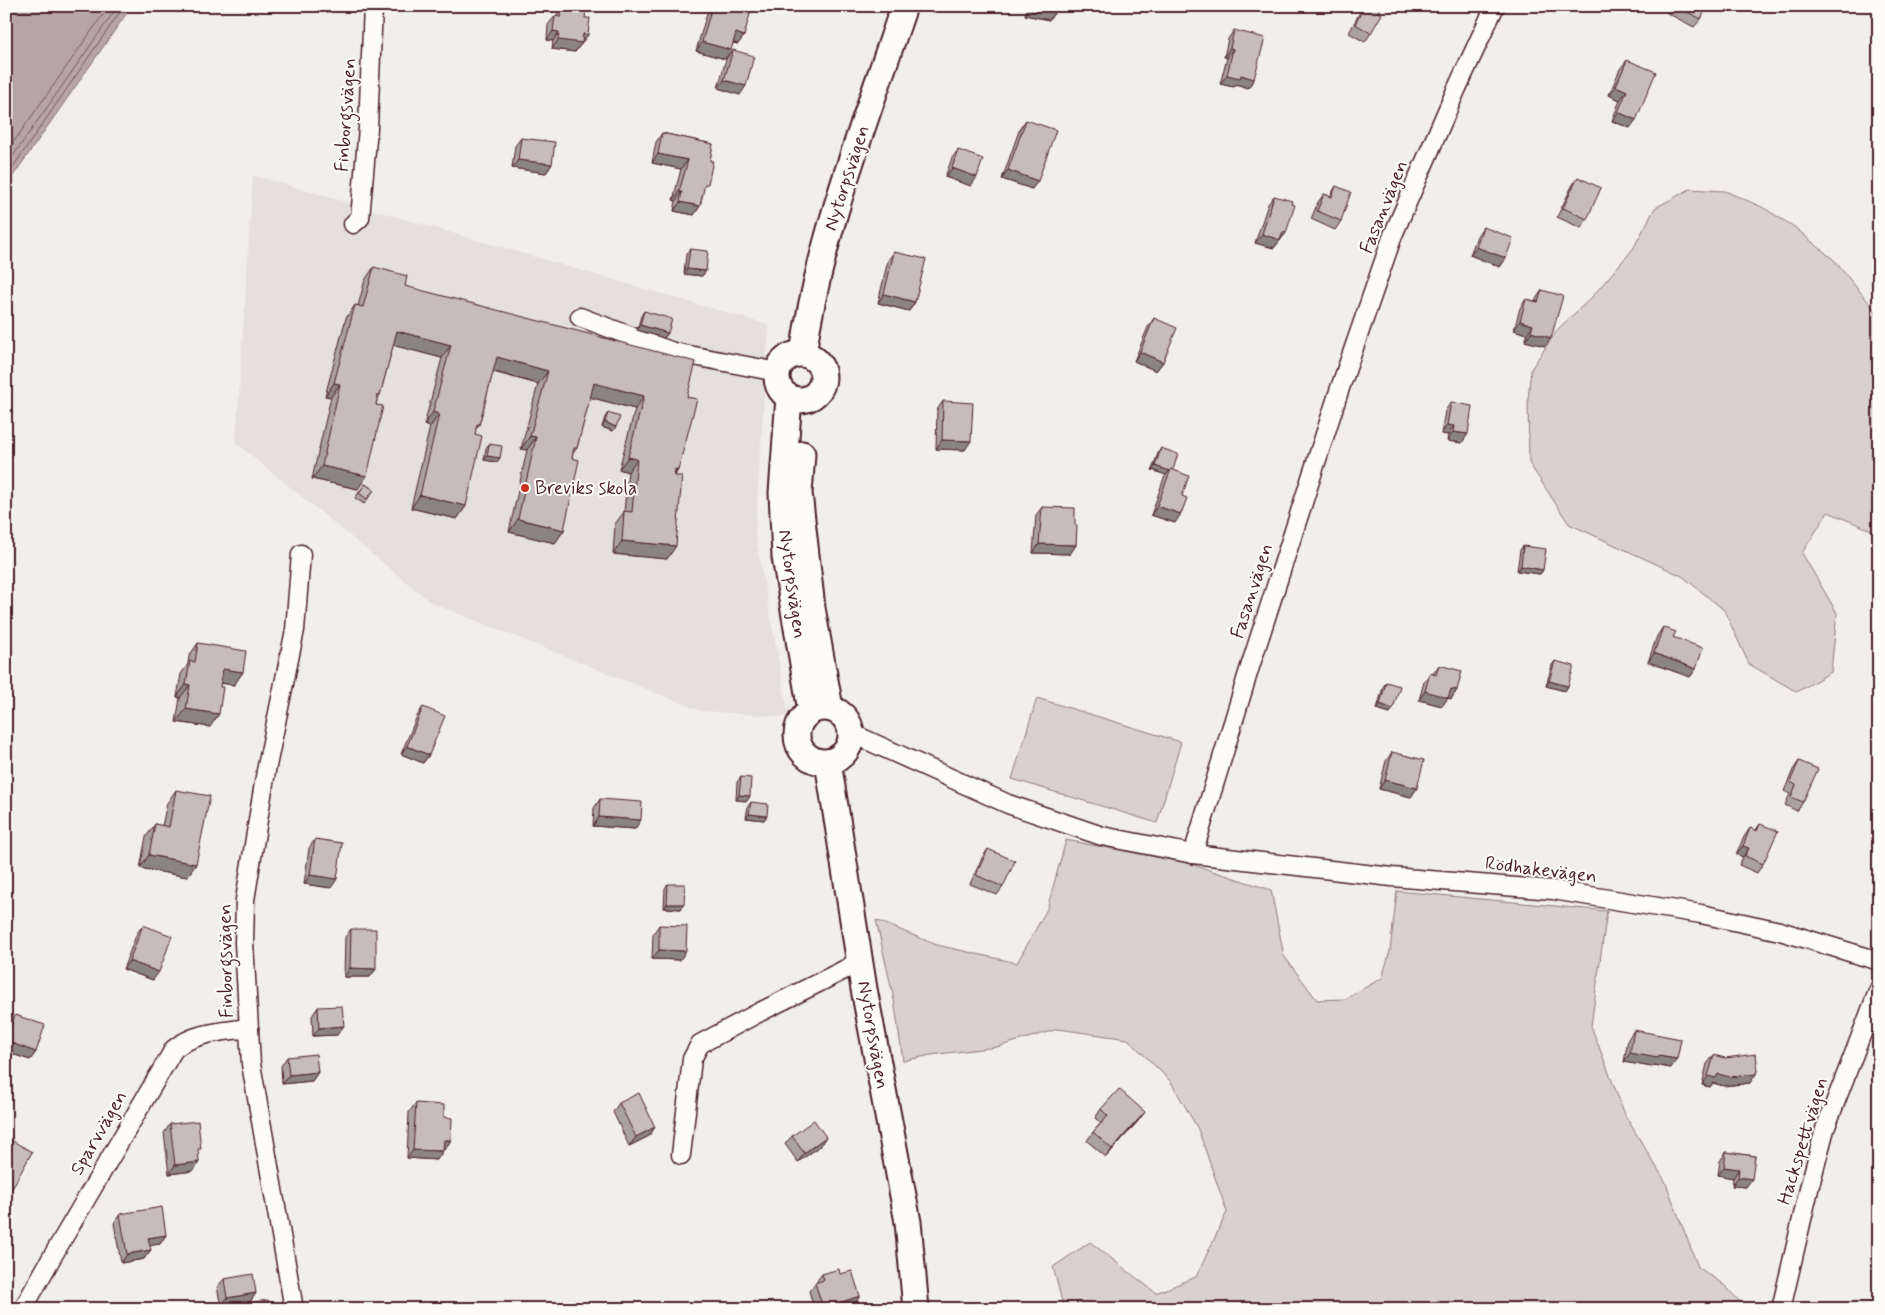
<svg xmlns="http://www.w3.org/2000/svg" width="1885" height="1315" font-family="Mynerve,sans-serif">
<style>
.built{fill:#e5dfdd}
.green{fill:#d9d0cf;stroke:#92787d}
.water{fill:#b7a5a6;stroke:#8b6f75}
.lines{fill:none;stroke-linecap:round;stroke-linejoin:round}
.shore{stroke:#76555c;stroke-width:1}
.street-casing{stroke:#4a1f2b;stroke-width:21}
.secondary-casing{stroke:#4a1f2b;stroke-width:29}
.street{stroke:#fdfcf7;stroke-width:18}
.secondary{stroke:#fdfcf7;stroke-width:25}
.wall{fill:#aca1a1;stroke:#4a1f2b}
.shaded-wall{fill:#8c8383;stroke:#4a1f2b}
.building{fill:#c8bbbb;stroke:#4a1f2b}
.poi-dot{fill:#c8321e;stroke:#fdfcf7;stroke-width:2}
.labels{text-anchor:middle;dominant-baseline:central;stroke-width:4;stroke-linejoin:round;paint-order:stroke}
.street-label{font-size:19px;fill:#4a1f2b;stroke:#fdfcf7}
.poi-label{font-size:19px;fill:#4a1f2b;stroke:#fdfcf7;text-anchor:start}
</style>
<rect width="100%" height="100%" fill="#f2efeb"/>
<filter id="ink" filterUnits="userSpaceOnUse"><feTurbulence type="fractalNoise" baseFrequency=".02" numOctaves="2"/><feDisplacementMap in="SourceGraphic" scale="10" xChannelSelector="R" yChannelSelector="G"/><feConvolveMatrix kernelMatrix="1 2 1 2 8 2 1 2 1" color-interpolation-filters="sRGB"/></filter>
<g filter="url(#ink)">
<polygon class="built" points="253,175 769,325 755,533 789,717 701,711 432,603 236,443"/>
<g class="green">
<polygon points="1690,189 1725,191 1762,207 1793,226 1834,260 1875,310 1879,318 1879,537 1871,530 1828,512 1802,553 1837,613 1831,672 1797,692 1749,664 1724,610 1682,576 1569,524 1529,463 1528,399 1531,369 1558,329 1591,298 1633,249 1655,208"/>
<polygon points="1037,698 1181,742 1157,823 1012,779"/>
<polygon points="1066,840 1188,863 1271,890 1284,956 1317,1000 1345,999 1382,978 1390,951 1397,891 1607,911 1591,1026 1626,1117 1665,1181 1698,1267 1724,1285 1747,1309 1064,1309 1053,1267 1090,1242 1156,1293 1196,1277 1227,1212 1198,1129 1171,1082 1128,1039 1058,1029 997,1047 931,1055 903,1061 894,1000 876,920 937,945 1017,963 1047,909"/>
</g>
<polygon class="water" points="6,6 129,6 129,10 6,186"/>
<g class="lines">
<g class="shore">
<polyline points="6,153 109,6"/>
<polyline points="6,166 118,6"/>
<polyline points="6,177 124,6"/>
</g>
<defs>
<g id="street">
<polyline points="353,224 360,218 368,128 373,6"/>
<polyline points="580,317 673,352 778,372"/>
<polyline points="851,733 1008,804 1102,836 1193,854 1249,670 1339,391 1393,235 1457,88 1495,6"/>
<polyline points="1193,854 1392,877 1553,890 1701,914 1780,931 1879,961"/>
<polyline points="681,1155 692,1059 700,1044 760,1012 850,967 859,957"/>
<path d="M23,1309L52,1257L174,1049C195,1032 222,1032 249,1028"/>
<polyline points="294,1309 251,1064 244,943 245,900 266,771 295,630 301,554"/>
<polyline points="1781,1309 1810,1185 1825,1129 1879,989"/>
</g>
<g id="secondary">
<path d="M803,354C820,234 866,120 904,6"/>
<circle cx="800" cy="377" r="23"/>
<polyline points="789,397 782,493 785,557 811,711"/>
<polyline points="802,454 799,493 812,608 830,708"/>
<circle cx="824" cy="735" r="27"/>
<polyline points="828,762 864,989 908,1222 916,1309"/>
</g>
</defs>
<use href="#street" class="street-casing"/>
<use href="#secondary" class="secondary-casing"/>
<use href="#street" class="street"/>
<use href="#secondary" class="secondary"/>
</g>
<g class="wall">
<polygon points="709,6 739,6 744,36 738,44 733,43 725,59 696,51"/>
<polygon points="1027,6 1056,6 1055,12 1049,20 1025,15"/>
<polygon points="1363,6 1381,6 1378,12 1371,33 1365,42 1349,33"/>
<polygon points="1670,6 1707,6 1701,19 1694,27 1667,13"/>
<polygon points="562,7 582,44 581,44 575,52 552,49 553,41 547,40 548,25 555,16 556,16"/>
<polygon points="1234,30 1254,79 1248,88 1236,84 1234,87 1220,84 1227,58 1224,57 1228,39"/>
<polygon points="733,50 740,95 718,88 726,59"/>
<polygon points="1627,60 1630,128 1612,121 1620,100 1609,95 1620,69"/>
<polygon points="1026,120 1032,189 1002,179 1020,128"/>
<polygon points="662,133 713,144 700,206 694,215 674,211 676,201 673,200 681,169 652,163 656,142"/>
<polygon points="521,138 552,164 546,173 512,168 515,146"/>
<polygon points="958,150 971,186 945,177 952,158"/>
<polygon points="1578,177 1587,219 1581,228 1557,217 1572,186"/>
<polygon points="1336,186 1341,221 1335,230 1311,219 1318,202 1324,194 1330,196"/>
<polygon points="1274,196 1286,233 1274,248 1255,243 1268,204"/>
<polygon points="1483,227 1506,258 1500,267 1470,255 1477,236"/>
<polygon points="690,249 706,271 702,276 684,274 686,254"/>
<polygon points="894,252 915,302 909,311 878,303 888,260"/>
<polygon points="374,267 405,286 687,397 678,470 675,476 667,559 613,554 615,524 624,512 628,472 619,469 635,409 590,397 577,448 573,453 572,458 564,530 555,543 509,532 527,450 521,449 538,384 493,372 479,425 475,430 466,506 457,519 411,508 430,427 424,425 442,358 393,345 380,395 377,400 358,489 312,479 331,397 325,396 346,318 355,305 358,306 365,280"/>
<polygon points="1542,290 1545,346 1525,341 1527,334 1514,330 1520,308 1526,299 1535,301 1536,299"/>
<polygon points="644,311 668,333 664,338 637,330 641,316"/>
<polygon points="1154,318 1163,362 1156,371 1134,361 1148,327"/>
<polygon points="943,401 965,450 936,449 937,410"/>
<polygon points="1451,402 1462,443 1447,441 1448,435 1441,434 1445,411"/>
<polygon points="608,413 613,431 602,427 605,417"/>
<polygon points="489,444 497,462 484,460 486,448"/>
<polygon points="1161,448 1173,470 1182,496 1175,523 1151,515 1164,478 1166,475 1152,470 1158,453"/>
<polygon points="365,484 374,490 364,504 355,498"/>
<polygon points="1042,507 1075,525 1076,545 1070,554 1033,553 1036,515"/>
<polygon points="1523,546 1543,570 1540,574 1517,571 1520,550"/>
<polygon points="1663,627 1673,637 1696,669 1690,677 1648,662 1657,636"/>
<polygon points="198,643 243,672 234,685 220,683 210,727 176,722 180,698 177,697 181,674 188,664 189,656"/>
<polygon points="1555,661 1568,686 1565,691 1546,686 1552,665"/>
<polygon points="1439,665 1457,690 1451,699 1448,698 1442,706 1419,700 1424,682 1430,673 1433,674"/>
<polygon points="1386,682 1390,713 1377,709 1383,687"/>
<polygon points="423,707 429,755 423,763 401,754 417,716"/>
<polygon points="1392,752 1417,788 1411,797 1379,789 1386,761"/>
<polygon points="1799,761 1803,802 1797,811 1785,805 1790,794 1784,791 1793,770"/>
<polygon points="741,777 747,801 736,800 737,782"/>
<polygon points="176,790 196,864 187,877 140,868 146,837 155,824 162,826 167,803"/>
<polygon points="600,799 635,829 593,826 594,808"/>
<polygon points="751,802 764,820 746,818 748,806"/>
<polygon points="1760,824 1763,864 1757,873 1739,865 1743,857 1736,854 1744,837 1750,828 1755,831"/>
<polygon points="315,839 331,888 304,884 309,848"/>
<polygon points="988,849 1003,887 997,895 970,884 982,858"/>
<polygon points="668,884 684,904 681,909 664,908 665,888"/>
<polygon points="143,925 153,980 123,969 137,933"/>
<polygon points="659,925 680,960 652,959 653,934"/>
<polygon points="351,929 376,969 370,977 344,977 345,937"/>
<polygon points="318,1007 337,1035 313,1036 312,1016"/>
<polygon points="15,1015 36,1052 30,1060 6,1052 6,1031 9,1023"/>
<polygon points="1634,1030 1671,1068 1654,1065 1652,1067 1624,1062 1628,1039"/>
<polygon points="1714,1055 1750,1083 1724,1086 1713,1083 1710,1087 1702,1085 1707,1064"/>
<polygon points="287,1057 318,1072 312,1081 282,1084 281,1066"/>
<polygon points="416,1103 444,1117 451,1140 445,1149 443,1149 437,1160 407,1158 409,1112"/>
<polygon points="619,1103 655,1127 649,1136 629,1146 613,1112"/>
<polygon points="1101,1109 1139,1120 1106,1157 1087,1141 1093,1132 1101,1123 1095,1118"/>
<polygon points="170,1124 199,1162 193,1171 169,1174 164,1133"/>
<polygon points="792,1136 820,1146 798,1162 785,1144"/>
<polygon points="11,1140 13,1187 7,1196 6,1148"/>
<polygon points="1726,1152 1755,1156 1746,1187 1732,1186 1733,1178 1718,1175 1720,1161"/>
<polygon points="120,1214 166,1235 160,1244 150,1245 144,1259 121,1263 114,1223"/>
<polygon points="822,1274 840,1274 860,1296 854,1305 842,1309 814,1309 809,1291"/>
<polygon points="224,1279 256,1293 250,1302 221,1307 217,1287"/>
</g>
<g class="shaded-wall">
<polygon points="1031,6 1055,12 1049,20 1025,15"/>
<polygon points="553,31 559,32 553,41 547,40"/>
<polygon points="736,33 744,36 738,44 730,42"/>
<polygon points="583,34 588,35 575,52 552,49 558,40"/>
<polygon points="702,42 731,50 725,59 696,51"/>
<polygon points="1230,48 1233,49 1227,58 1224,57"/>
<polygon points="1227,75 1241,75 1254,79 1248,88 1236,84 1234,87 1220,84"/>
<polygon points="724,80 746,86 740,95 718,88"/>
<polygon points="1616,86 1627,91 1620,100 1609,95"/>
<polygon points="1618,112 1636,120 1630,128 1612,121"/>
<polygon points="658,154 688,160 681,169 652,163"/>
<polygon points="518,160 552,164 546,173 512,168"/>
<polygon points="952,168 977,177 971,186 945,177"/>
<polygon points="1008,170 1038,181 1032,189 1002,179"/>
<polygon points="679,192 682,192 676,201 673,200"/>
<polygon points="680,202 700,206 694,215 674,211"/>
<polygon points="1283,232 1286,233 1274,248 1255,243 1262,234"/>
<polygon points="1476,247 1506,258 1500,267 1470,255"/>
<polygon points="687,269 706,271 702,276 684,274"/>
<polygon points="884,294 915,302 909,311 878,303"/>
<polygon points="1520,321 1533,325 1527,334 1514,330"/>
<polygon points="640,325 668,333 664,338 637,330"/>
<polygon points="397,331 451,345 442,358 388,344"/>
<polygon points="1531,332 1551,338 1545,346 1525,341"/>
<polygon points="1140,352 1163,362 1156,371 1134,361"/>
<polygon points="497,357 548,371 538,384 488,370"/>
<polygon points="334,383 340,384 331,397 325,396"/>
<polygon points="594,383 644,396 635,409 585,396"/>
<polygon points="433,412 439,414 430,427 424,425"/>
<polygon points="605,422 616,427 613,431 602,427"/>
<polygon points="1447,425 1454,426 1448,435 1441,434"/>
<polygon points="1453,432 1468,434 1462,443 1447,441"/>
<polygon points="530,436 536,437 527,450 521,449"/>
<polygon points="942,440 971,441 965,450 936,449"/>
<polygon points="487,456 500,458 497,462 484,460"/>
<polygon points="628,457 637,459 628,472 619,469"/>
<polygon points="322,466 367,476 358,489 312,479"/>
<polygon points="1155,466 1170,470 1166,475 1152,470"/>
<polygon points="675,469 678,470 669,483"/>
<polygon points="420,495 466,506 457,519 411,508"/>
<polygon points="1157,506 1181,514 1175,523 1151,515"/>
<polygon points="518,519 564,530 555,543 509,532"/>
<polygon points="622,541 676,546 667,559 613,554"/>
<polygon points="1039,544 1076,545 1070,554 1033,553"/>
<polygon points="1521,566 1543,570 1540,574 1517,571"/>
<polygon points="1654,653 1696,669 1690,677 1648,662"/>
<polygon points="223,669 243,672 234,685 214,682"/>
<polygon points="1549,681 1568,686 1565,691 1546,686"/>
<polygon points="186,684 190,685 180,698 177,697"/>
<polygon points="1451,689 1457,690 1451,699 1448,698 1442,706 1419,700 1425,691"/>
<polygon points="1380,704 1393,709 1390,713 1377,709"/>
<polygon points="186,709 219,714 210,727 176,722"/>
<polygon points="407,746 429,755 423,763 401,754"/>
<polygon points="1385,780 1417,788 1411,797 1379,789"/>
<polygon points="739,795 750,796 747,801 736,800"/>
<polygon points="749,814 767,816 764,820 746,818"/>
<polygon points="599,817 641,820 635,829 593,826"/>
<polygon points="1743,846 1749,848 1743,857 1736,854"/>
<polygon points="149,855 196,864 187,877 140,868"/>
<polygon points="310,875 337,879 331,888 304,884"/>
<polygon points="667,904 684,904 681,909 664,908"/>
<polygon points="659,950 686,951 680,960 652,959"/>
<polygon points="129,961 159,972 153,980 123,969"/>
<polygon points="350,968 376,969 370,977 344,977"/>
<polygon points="344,1026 337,1035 313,1036 319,1028"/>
<polygon points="6,1041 36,1052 30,1060 6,1052"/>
<polygon points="1630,1053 1659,1056 1677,1059 1671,1068 1654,1065 1652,1067 1624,1062"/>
<polygon points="1758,1071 1750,1083 1724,1086 1713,1083 1710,1087 1702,1085 1708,1076 1718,1074"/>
<polygon points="318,1072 312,1081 282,1084 289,1075"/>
<polygon points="1145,1112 1139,1120 1106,1157 1112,1149"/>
<polygon points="655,1127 649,1136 629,1146 636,1137"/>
<polygon points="826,1137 820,1146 798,1162 804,1153"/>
<polygon points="444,1140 451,1140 445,1149 437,1149"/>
<polygon points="413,1150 443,1151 437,1160 407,1158"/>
<polygon points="199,1162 193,1171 169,1174 175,1165"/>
<polygon points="1724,1167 1739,1169 1733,1178 1718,1175"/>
<polygon points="1738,1177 1752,1179 1746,1187 1732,1186"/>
<polygon points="166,1235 160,1244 142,1247 148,1238"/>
<polygon points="151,1250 144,1259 121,1263 127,1254"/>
<polygon points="256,1293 250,1302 221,1307 227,1298"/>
<polygon points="860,1296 854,1305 842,1309 822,1309"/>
</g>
<g class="building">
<polygon points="712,6 739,6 751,10 744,36 736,33 731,50 702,42"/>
<polygon points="1031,6 1056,6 1055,12"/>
<polygon points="1365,6 1381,6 1378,12 1382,14 1371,33 1355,24"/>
<polygon points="1676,6 1707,6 1701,19"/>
<polygon points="562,7 586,10 585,18 590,18 588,35 583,34 582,43 558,40 559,32 553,31 555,16 561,17"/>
<polygon points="1234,30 1265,38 1254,79 1241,75 1240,78 1227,75 1233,49 1230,48"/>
<polygon points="733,50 754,56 746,86 724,80"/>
<polygon points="1627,60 1656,72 1636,120 1618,112 1627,91 1616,86"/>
<polygon points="1026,120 1056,130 1038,181 1008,170"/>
<polygon points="662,133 713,144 710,161 713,161 708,184 705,184 700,206 680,202 682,192 679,192 688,160 658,154"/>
<polygon points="521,138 555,142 552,164 518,160"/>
<polygon points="958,150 983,159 977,177 952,168"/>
<polygon points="1578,177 1601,188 1587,219 1563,208"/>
<polygon points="1336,186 1351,192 1341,221 1317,211 1324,194 1332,197"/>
<polygon points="1274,196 1292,201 1291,204 1295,205 1286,233 1283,232 1280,240 1262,234"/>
<polygon points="1483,227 1513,238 1506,258 1476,247"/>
<polygon points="690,249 708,251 706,271 687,269"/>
<polygon points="894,252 926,259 915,302 884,294"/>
<polygon points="374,267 407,276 405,286 696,362 687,397 697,399 678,470 675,469 674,476 682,476 676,546 622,541 624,511 632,512 637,459 628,457 644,396 594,383 577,448 574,448 572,458 579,460 564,530 518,519 536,437 530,436 548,371 497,357 479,425 477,424 475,434 482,436 466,506 420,495 439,414 433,412 451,345 397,331 380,395 378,394 376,405 383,406 367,476 322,466 340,384 334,383 355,305 363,307"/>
<polygon points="1542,290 1563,296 1551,338 1531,332 1533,325 1520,321 1526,299 1538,302"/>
<polygon points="644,311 672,319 668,333 640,325"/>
<polygon points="1154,318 1177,328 1163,362 1140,352"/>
<polygon points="943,401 973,403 971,441 942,440"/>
<polygon points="1451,402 1472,406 1468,434 1453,432 1454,426 1447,425"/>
<polygon points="608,413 620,417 616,427 605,422"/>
<polygon points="489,444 502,446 500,458 487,456"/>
<polygon points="1161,448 1178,454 1173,470 1171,469 1170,471 1155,466"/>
<polygon points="1171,469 1189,476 1182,496 1187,498 1181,514 1157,506"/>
<polygon points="365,484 374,490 367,499 359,493"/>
<polygon points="1042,507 1075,508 1075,525 1077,525 1076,545 1039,544"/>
<polygon points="1523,546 1546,549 1543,570 1521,566"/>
<polygon points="1663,627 1676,632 1673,637 1703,648 1696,669 1654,653"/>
<polygon points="198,643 246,651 243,672 223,669 220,687 223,687 219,714 186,709 190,685 186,684 190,661 195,662"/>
<polygon points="1555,661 1574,666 1568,686 1549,681"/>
<polygon points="1439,665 1462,671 1457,690 1451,689 1448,698 1425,691 1430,673 1436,675"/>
<polygon points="1386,682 1400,686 1393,709 1380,704"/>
<polygon points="423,707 445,716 429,755 407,746"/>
<polygon points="1392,752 1424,760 1417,788 1385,780"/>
<polygon points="1799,761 1818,769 1803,802 1791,797 1796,785 1790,782"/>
<polygon points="741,777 751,778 750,796 739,795"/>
<polygon points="176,790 210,796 196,864 149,855 155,824 169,827"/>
<polygon points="600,799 642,802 641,820 599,817"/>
<polygon points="751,802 768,804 767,816 749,814"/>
<polygon points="1760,824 1778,831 1763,864 1745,856 1749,848 1743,846 1750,828 1757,831"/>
<polygon points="315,839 342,843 337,879 310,875"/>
<polygon points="988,849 1015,861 1003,887 976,875"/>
<polygon points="668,884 685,884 684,904 667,904"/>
<polygon points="143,925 172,936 159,972 129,961"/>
<polygon points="659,925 687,926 686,951 659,950"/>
<polygon points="351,929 376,929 376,969 350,968"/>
<polygon points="342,1006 344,1026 319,1028 318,1007"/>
<polygon points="15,1015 45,1025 36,1052 6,1041"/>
<polygon points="1634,1030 1681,1039 1677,1059 1659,1056 1658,1058 1630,1053"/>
<polygon points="316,1054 318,1072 289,1075 287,1057"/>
<polygon points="1756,1054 1758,1071 1756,1074 1730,1077 1718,1074 1716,1078 1708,1076 1714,1055 1725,1058"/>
<polygon points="1119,1089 1145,1112 1112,1149 1093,1132 1108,1116 1101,1109"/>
<polygon points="639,1093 655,1127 636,1137 619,1103"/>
<polygon points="416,1103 444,1105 444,1117 452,1118 451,1140 444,1140 443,1151 413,1150"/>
<polygon points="814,1120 826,1137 804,1153 792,1136"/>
<polygon points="198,1121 201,1149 198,1149 199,1162 175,1165 170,1124"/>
<polygon points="11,1140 32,1152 13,1187 6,1184 6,1150"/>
<polygon points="1726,1152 1755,1156 1752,1179 1738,1177 1739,1169 1724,1167"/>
<polygon points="162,1207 166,1235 148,1238 151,1250 127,1254 120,1214"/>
<polygon points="839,1269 840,1274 852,1271 860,1296 823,1308 815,1283 824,1280 822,1274"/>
<polygon points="253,1274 256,1293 227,1298 224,1279"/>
<polygon points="268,1300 270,1309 223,1309 223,1307"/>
</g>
</g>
<circle class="poi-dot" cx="525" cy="488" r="5"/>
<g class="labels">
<g class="street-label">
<text transform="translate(346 115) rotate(-86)">Finborgsvägen</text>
<text transform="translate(847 178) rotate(-72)">Nytorpsvägen</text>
<text transform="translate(1384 207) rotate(-68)">Fasanvägen</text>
<text transform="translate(792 584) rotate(82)">Nytorpsvägen</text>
<text transform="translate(1252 591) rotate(-72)">Fasanvägen</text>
<text transform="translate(1541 870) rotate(7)">Rödhakevägen</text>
<text transform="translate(226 961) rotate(-91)">Finborgsvägen</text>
<text transform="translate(873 1035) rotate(80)">Nytorpsvägen</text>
<text transform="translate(99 1133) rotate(-60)">Sparvvägen</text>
<text transform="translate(1803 1141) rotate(-73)">Hackspettvägen</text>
</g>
<g class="poi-label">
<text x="535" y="488">Breviks skola</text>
</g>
</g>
<rect width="1885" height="1315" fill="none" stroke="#fdfcf7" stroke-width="25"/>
<rect x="12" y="12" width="1860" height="1290" fill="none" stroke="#4a1f2b" stroke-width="2" filter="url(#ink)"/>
</svg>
